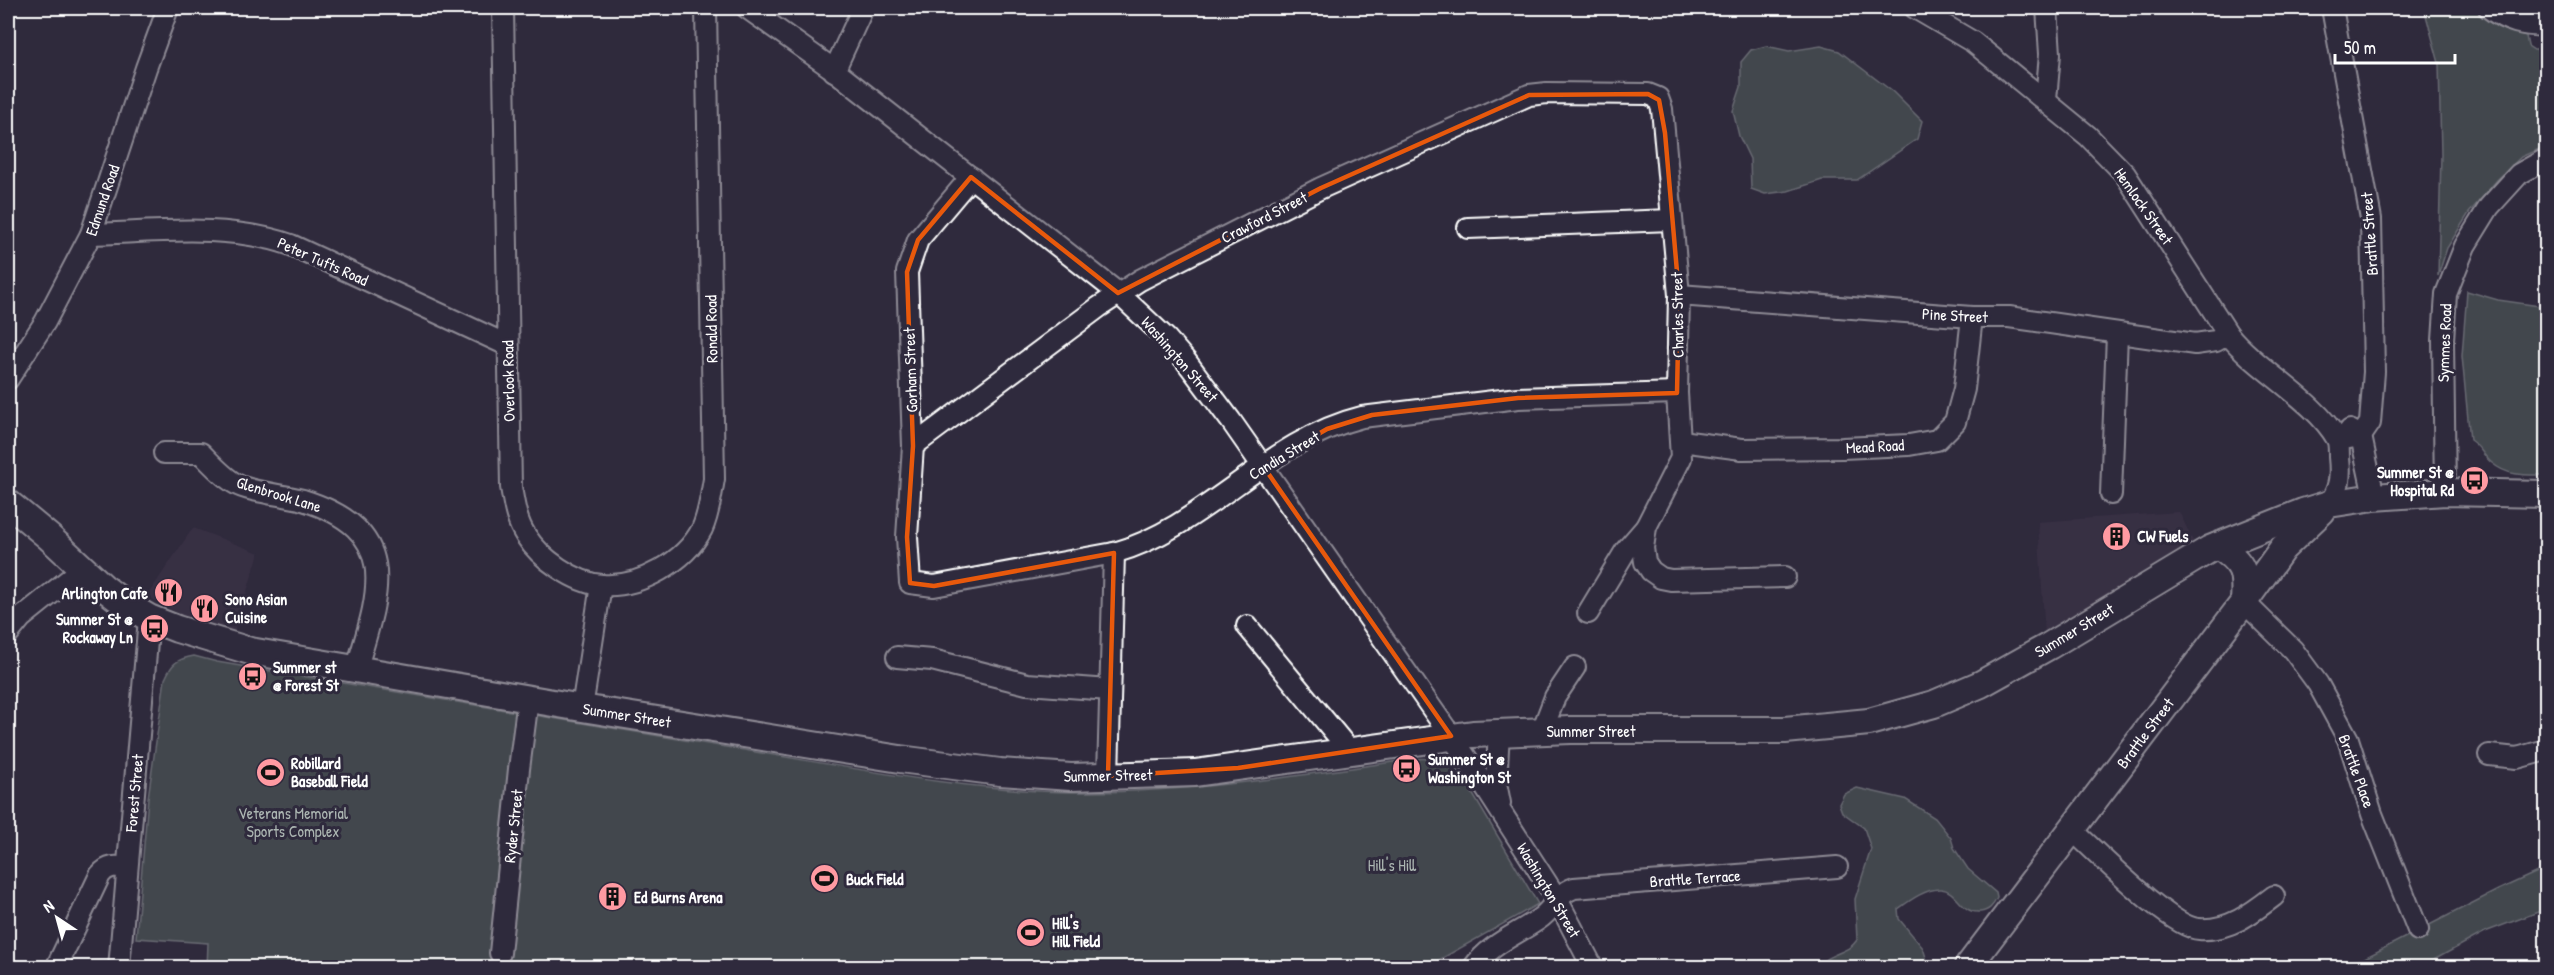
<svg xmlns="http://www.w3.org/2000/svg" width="2554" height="975" font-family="'Patrick Hand',sans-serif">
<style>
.built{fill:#43394d}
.green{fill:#5a6c64;stroke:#acb6b2;stroke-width:1.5}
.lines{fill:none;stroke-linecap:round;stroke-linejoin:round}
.minor-casing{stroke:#fff;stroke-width:24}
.major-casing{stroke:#fff;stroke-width:30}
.minor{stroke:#2f2a3d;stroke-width:20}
.major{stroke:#2f2a3d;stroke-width:26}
.marked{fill:none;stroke:#e8590c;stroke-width:4.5;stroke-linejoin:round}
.labels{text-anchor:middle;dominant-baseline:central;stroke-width:6;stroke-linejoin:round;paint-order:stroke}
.street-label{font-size:16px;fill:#fff;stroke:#2f2a3d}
.poi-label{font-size:16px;font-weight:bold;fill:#fff;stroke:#2f2a3d;text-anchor:start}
.park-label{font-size:16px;fill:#acb6b2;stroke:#2f2a3d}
</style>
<rect width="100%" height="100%" fill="#2f2a3d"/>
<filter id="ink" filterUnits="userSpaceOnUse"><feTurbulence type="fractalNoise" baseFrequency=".0167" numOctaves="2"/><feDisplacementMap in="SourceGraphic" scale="12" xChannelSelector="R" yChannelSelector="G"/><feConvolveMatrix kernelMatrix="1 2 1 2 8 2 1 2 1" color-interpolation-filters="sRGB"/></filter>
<g filter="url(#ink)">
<g class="built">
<polygon points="2179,512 2193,541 2045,635 2038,522"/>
<polygon points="193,528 259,553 233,635 182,615 147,596"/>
</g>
<g class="green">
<polygon points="2424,8 2483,8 2501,28 2526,36 2528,46 2534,50 2546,50 2546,146 2521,157 2497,180 2469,213 2447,248 2438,276 2441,155 2439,63"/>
<polygon points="1766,46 1789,51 1821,46 1839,51 1893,92 1922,121 1917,139 1857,180 1822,180 1788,191 1765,194 1751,189 1750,159 1739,136 1733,111 1741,87 1741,62 1751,50"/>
<path d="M2467,291L2498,300L2546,307V475C2528,475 2508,477 2492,463C2483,456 2482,448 2470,440L2462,356Z"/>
<path d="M194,656L217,662C391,691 565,720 738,749C849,767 962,791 1075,792C1191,793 1299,776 1413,759C1434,757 1448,760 1462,776L1538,904L1425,968H207L208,943L136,938L148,798L165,679C172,663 177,659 194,656Z"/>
<path d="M1857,788L1905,799L1935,818L1951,838L1954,848L1968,869L1996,893L1997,898C1993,906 1989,911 1980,912C1960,914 1958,890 1941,889C1926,888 1909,901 1898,909L1899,919L1923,948L1929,967H1892L1880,962L1870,967H1817C1829,952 1848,954 1857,940L1855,899L1871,849L1864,828L1842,812L1839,804L1844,794Z"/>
<polygon points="2546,868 2546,909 2485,932 2421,967 2345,968 2498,890"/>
</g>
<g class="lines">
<defs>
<g id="minor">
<path d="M503,8L511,487C514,504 516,521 526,536C540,558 574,583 602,585C639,588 685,562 702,529C709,514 711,496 714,479L706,8"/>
<polyline points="747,8 830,67 1118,293 1167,339 1186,361 1231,421 1465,756 1557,899 1593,968"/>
<path d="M1915,8L1973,42L2088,136L2125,174L2228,334C2258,371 2314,399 2337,439C2339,443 2339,451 2339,457C2341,476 2340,488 2329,504"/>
<polyline points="2332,8 2371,219 2374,372 2370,423 2361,436 2338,440"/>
<path d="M2489,8C2508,23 2523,25 2546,26"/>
<polyline points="834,71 863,8"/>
<polyline points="2046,100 2050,54 2047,8"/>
<path d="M971,177L918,240L907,272L913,446L907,537L910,583L934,586L1114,553C1206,527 1268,440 1362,417L1518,398L1677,393"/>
<polyline points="1468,228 1671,220"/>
<path d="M91,234C158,232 227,223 291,245L507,345"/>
<polyline points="1679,295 1972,317 2009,317 2195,344 2216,341 2228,334"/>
<polyline points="8,379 45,322 91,234 146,68 168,8"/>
<polyline points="2350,430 2361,436 2374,497"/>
<polyline points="1681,441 1742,449 1842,448 1909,445 1937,440 1955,422 1964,389 1972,317"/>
<polyline points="913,446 1099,307 1140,280 1321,188 1529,95 1547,93 1648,94 1658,98 1662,109 1679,295 1677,393 1681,458 1646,527 1643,548 1645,562 1651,571 1661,578 1671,580 1785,577"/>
<path d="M164,453H201C212,464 223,477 236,484C249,492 285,495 303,500C402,531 380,591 356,670"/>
<polyline points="2445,492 2443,340 2446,294 2465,246 2489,207 2519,174 2546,159"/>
<polyline points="2111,494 2117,334"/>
<polyline points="2244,602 2293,650 2318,684 2348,739 2372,814 2418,930"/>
<polyline points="1588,613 1626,550 1646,527"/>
<polyline points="1247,626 1350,751"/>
<polyline points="8,634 21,618 82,569"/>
<polyline points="897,657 932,660 1027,684 1110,690"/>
<polyline points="582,708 601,585"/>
<polyline points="1542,731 1555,697 1575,667"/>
<polyline points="1499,733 1496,783 1500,803"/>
<polyline points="2489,755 2517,758 2546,750"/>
<polyline points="1108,776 1114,553"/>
<path d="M2072,830C2097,852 2171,928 2199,929C2229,931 2252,913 2274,896"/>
<polyline points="500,953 519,769 528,699"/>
<path d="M56,968L100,875C108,865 116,866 127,868"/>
<polyline points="119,968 149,618"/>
<path d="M1473,968C1490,944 1516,935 1539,919C1553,910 1557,894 1574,888L1837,867"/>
</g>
<g id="major">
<polyline points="8,503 49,537 103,587 125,604 149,618 177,629 250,651 582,708 900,759 1000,772 1071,777 1195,773 1473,734 1570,730 1785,730 1869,722 1934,704 1981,684 2049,646 2210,549 2303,512 2329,504 2374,497 2445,492 2546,494"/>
<path d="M2218,546C2244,563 2246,572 2244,602"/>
<polyline points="1967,968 2244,602 2283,548 2322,511"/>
</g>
</defs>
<use href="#minor" class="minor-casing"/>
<use href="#major" class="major-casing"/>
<use href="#minor" class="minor"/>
<use href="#major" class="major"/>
</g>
</g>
<path d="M0 0H2554V975H0ZM1648,94L1659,100L1665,133L1679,295L1677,393L1518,398L1372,415L1327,429L1263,466L1451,736L1238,768L1108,776L1114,553L934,586L910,583L907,537L913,446L907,272L918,240L971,177L1118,293L1321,188L1529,95Z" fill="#2f2a3d" fill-opacity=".55" fill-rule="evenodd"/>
<path class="marked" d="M1648,94L1659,100L1665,133L1679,295L1677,393L1518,398L1372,415L1327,429L1263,466L1451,736L1238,768L1108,776L1114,553L934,586L910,583L907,537L913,446L907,272L918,240L971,177L1118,293L1321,188L1529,95Z"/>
<defs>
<symbol id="bus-disc" viewBox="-11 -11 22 22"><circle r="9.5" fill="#ff9aa2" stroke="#2f2a3d"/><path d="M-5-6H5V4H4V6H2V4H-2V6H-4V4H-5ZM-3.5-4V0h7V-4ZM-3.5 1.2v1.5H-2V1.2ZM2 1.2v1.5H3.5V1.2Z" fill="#111"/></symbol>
<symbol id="building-disc" viewBox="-11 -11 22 22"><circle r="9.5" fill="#ff9aa2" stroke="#2f2a3d"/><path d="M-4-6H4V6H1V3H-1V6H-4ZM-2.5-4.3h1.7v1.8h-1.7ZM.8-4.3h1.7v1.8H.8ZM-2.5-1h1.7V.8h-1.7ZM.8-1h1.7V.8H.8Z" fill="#111"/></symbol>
<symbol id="restaurant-disc" viewBox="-11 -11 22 22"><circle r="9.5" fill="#ff9aa2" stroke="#2f2a3d"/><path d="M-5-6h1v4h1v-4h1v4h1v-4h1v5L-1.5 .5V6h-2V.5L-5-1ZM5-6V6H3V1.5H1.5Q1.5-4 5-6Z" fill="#111"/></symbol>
<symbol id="stadium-disc" viewBox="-11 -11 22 22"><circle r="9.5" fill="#ff9aa2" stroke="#2f2a3d"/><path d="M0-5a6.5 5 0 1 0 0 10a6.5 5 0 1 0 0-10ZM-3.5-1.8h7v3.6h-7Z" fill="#111"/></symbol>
</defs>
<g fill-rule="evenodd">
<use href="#bus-disc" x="2458" y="464" width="33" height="33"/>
<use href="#building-disc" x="2100" y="520" width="33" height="33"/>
<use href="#restaurant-disc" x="152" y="576" width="33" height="33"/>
<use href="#restaurant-disc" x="188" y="592" width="33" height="33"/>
<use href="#bus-disc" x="138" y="612" width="33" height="33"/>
<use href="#bus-disc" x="236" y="660" width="33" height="33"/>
<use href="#bus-disc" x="1390" y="752" width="33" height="33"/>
<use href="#stadium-disc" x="254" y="756" width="33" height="33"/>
<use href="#stadium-disc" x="808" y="862" width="33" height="33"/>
<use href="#building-disc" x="596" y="880" width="33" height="33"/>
<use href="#stadium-disc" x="1014" y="916" width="33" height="33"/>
</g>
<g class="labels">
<g class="street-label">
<text transform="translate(102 200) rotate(-71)">Edmund Road</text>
<text transform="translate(2144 206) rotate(55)">Hemlock Street</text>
<text transform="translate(1264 217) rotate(-27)">Crawford Street</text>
<text transform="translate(2369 234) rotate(-94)">Brattle Street</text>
<text transform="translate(323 261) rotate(24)">Peter Tufts Road</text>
<text transform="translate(1677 315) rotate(-91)">Charles Street</text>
<text transform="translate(1955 315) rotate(3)">Pine Street</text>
<text transform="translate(711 329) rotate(-91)">Ronald Road</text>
<text transform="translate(2444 343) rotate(-88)">Symmes Road</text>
<text transform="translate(1180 359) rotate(49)">Washington Street</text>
<text transform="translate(910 370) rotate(-92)">Gorham Street</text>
<text transform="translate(508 381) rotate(-91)">Overlook Road</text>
<text transform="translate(1875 446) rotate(-3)">Mead Road</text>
<text transform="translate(1284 455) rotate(-31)">Candia Street</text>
<text transform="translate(279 494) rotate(17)">Glenbrook Lane</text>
<text transform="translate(2074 630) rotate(-31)">Summer Street</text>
<text transform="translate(627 715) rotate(9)">Summer Street</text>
<text x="1591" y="731">Summer Street</text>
<text transform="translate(2145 733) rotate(-53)">Brattle Street</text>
<text transform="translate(2357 771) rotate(70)">Brattle Place</text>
<text transform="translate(1108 775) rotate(-1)">Summer Street</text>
<text transform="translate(134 793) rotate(-85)">Forest Street</text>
<text transform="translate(513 826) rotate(-84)">Ryder Street</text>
<text transform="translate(1695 878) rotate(-4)">Brattle Terrace</text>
<text transform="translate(1549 890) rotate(59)">Washington Street</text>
</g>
<g class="poi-label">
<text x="2454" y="472" text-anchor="end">Summer St @<tspan x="2454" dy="18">Hospital Rd</tspan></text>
<text x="2137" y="536">CW Fuels</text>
<text x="148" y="593" text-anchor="end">Arlington Cafe</text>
<text x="225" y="599">Sono Asian<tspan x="225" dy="18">Cuisine</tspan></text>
<text x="133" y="619" text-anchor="end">Summer St @<tspan x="133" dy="18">Rockaway Ln</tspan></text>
<text x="273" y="667">Summer st<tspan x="273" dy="18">@ Forest St</tspan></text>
<text x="1428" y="759">Summer St @<tspan x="1428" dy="18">Washington St</tspan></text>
<text x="291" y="763">Robillard<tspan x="291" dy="18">Baseball Field</tspan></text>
<text x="846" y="879">Buck Field</text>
<text x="634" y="897">Ed Burns Arena</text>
<text x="1052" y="923">Hill's<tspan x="1052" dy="18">Hill Field</tspan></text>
</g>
<g class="park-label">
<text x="293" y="813">Veterans Memorial<tspan x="293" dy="18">Sports Complex</tspan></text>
<text x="1392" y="865">Hill's Hill</text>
</g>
</g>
<rect width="2554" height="975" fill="none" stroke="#2f2a3d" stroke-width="30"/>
<rect x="15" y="15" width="2524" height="945" fill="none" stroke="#fff" stroke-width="2" filter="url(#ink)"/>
<g transform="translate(57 918) rotate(324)" stroke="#2f2a3d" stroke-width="4.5" paint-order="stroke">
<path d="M0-4.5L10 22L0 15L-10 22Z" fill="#ffffff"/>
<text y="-9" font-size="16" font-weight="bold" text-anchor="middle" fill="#ffffff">N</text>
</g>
<path d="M2335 54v9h120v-9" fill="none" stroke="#ffffff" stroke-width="3"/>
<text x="2344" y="54" font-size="18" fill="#ffffff" stroke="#2f2a3d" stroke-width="4.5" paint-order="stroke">50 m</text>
</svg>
